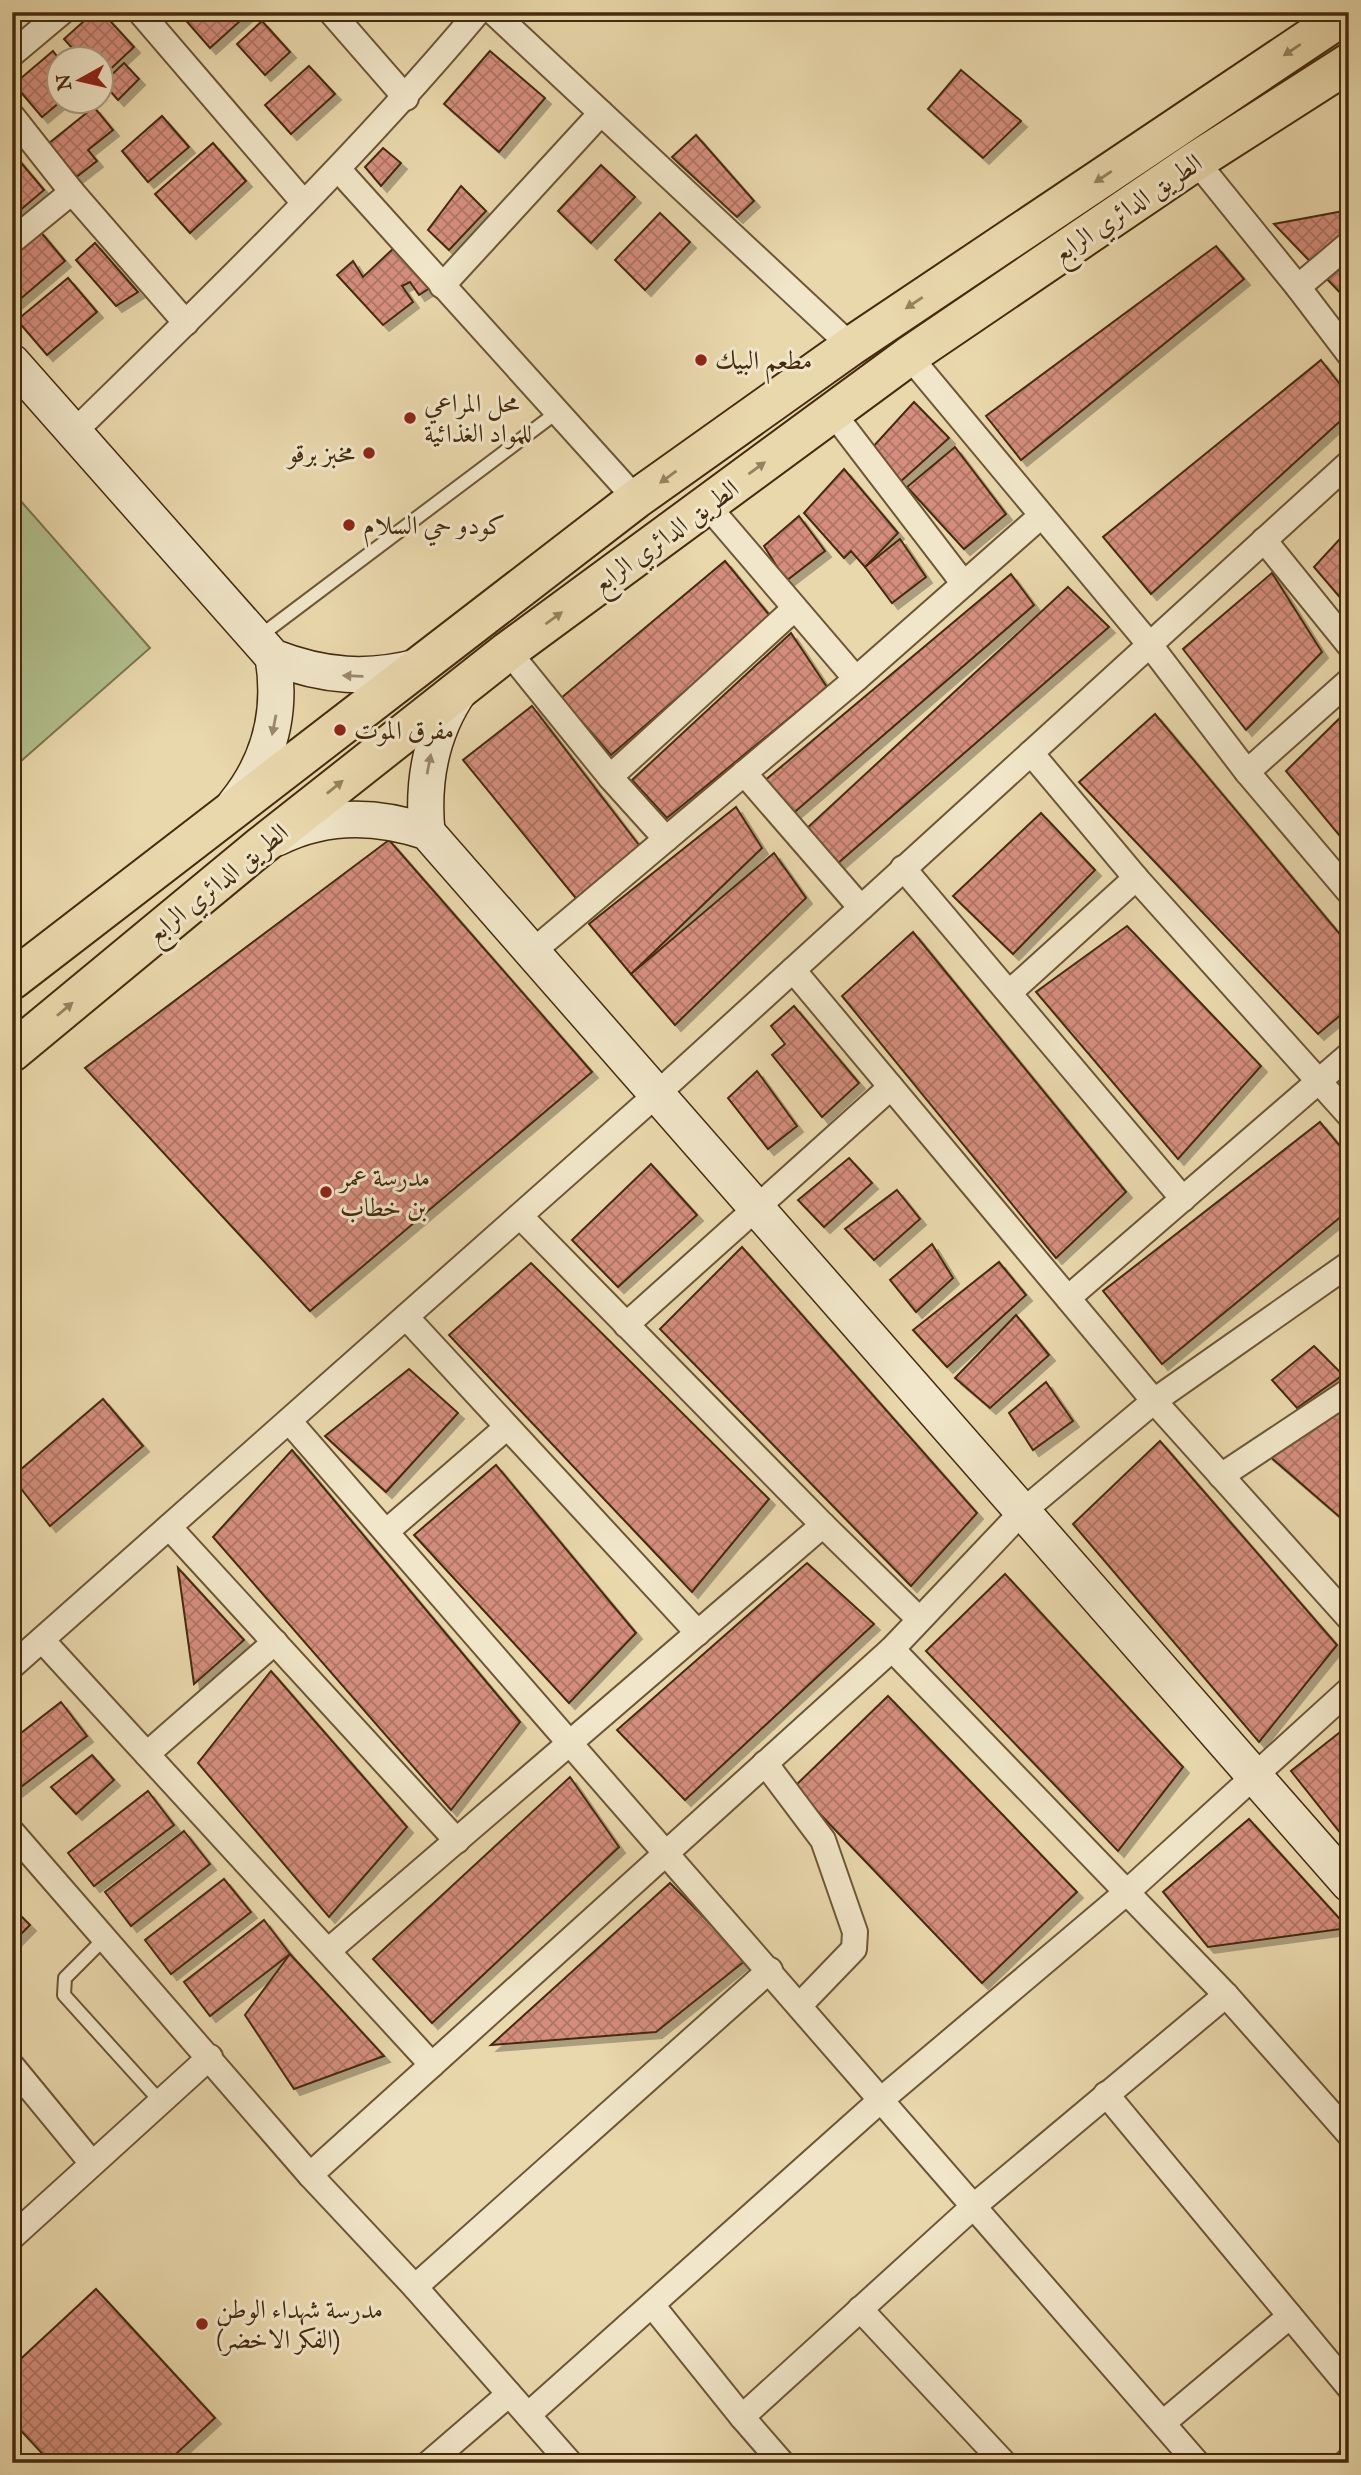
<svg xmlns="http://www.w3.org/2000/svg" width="1361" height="2475" font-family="'IM FELL Great Primer',Amiri,serif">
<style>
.pitch{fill:#b1c08e;stroke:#7a764e;stroke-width:2}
.building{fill:url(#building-cross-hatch);stroke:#442b0e;stroke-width:2;filter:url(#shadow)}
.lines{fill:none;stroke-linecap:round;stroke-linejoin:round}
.lane-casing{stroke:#6d5636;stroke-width:16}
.street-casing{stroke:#6d5636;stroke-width:28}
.secondary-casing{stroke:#442b0e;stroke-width:38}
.primary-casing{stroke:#442b0e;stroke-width:42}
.lane{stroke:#f1e6c9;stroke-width:12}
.street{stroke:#f1e6c9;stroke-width:24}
.secondary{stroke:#f1e6c9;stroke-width:35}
.primary{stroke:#e9d8ac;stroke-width:38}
.oneway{fill:#96825d}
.oneway2{fill:#9a886c}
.poi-dot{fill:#8f2418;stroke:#f1e6c9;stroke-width:2.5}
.labels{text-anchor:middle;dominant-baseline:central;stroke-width:6;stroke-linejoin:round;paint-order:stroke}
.street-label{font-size:26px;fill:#442b0e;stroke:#f1e6c9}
.poi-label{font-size:26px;fill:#442b0e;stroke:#f1e6c9;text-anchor:start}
</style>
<defs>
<pattern id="building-cross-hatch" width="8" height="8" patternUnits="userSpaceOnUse" patternTransform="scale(1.75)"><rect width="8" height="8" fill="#d58e7d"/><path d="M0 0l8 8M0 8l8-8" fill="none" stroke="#ae7465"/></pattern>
<filter id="shadow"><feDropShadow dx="6" dy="6" stdDeviation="0" flood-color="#0004"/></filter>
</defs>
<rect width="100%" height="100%" fill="#e9d8ac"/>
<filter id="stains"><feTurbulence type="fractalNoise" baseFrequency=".00286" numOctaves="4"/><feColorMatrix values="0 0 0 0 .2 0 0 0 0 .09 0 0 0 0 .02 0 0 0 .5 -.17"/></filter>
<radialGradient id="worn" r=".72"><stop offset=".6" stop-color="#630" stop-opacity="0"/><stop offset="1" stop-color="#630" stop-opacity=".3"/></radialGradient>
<polygon class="pitch" points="12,491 150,648 12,769"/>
<g class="building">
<polygon points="94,12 102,12 134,47 102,77 102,60 83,60 64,39"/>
<polygon points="186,12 250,12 210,48 182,16"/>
<polygon points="262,21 290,52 265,75 237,44"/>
<polygon points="53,51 60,60 60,102 42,117 14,84"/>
<polygon points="490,51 545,98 499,152 444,104"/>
<polygon points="124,63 139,79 118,100 103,83"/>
<polygon points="309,66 335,94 291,134 265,105"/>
<polygon points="961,70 1021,121 983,158 928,109"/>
<polygon points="94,107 113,130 88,150 97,161 75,178 48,144"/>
<polygon points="162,116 189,147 148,182 122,151"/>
<polygon points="696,135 754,201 737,217 672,157"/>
<polygon points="213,143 246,181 190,233 155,194"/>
<polygon points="383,148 401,163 381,186 365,167"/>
<polygon points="12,152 44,190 12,217"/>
<polygon points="601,165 635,197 591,243 558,211"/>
<polygon points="461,186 486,211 449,250 428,230"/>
<polygon points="1349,210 1349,302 1274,224"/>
<polygon points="660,213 690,242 645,290 615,260"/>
<polygon points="39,230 65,261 12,306 12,253"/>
<polygon points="95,243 138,292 116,306 76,260"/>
<polygon points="1216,246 1244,279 1021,460 986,416"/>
<polygon points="395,247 430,288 419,295 410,282 402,286 413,302 383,325 337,275 353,261 363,277"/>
<polygon points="68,278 97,312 47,355 17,320"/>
<polygon points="1321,360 1349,396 1349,413 1151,594 1103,537"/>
<polygon points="914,402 949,438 900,482 871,449"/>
<polygon points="955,447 1006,514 964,549 907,487"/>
<polygon points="844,469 898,533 865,567 851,551 844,558 804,513"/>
<polygon points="799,516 825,551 786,581 764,546"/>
<polygon points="1349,529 1349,608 1314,567"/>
<polygon points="900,539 926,577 892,603 865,567"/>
<polygon points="725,561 771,617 611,755 561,698"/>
<polygon points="1272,573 1322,652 1246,730 1183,649"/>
<polygon points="1011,574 1034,605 790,816 763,782"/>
<polygon points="1068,587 1109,627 837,864 806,829"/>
<polygon points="791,633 827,687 667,818 632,780"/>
<polygon points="532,706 642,849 579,902 463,760"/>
<polygon points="1349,709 1349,847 1286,771"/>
<polygon points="1155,714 1349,945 1349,1008 1318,1034 1079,782"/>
<polygon points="736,807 762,848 631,974 589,924"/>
<polygon points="1041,813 1095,870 1013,954 953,896"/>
<polygon points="389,840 592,1072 310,1311 85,1068"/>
<polygon points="774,853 806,898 675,1025 631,974"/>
<polygon points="1127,926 1261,1066 1178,1159 1036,992"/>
<polygon points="913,932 1126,1192 1056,1258 842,996"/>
<polygon points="794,1006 859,1083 822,1117 772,1055 785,1044 771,1026"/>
<polygon points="757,1071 797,1126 768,1149 728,1098"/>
<polygon points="1320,1122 1349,1157 1349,1210 1162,1364 1103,1291"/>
<polygon points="849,1158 872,1183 824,1227 798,1200"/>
<polygon points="651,1164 697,1215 618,1287 572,1240"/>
<polygon points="897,1190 920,1219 874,1260 845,1229"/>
<polygon points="932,1244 953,1278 916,1312 890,1280"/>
<polygon points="742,1247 977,1513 911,1586 660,1329"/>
<polygon points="999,1262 1026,1295 947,1367 913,1330"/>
<polygon points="531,1263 769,1499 692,1592 449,1335"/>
<polygon points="1016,1315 1049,1355 990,1408 955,1378"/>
<polygon points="1314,1346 1343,1375 1297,1408 1272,1380"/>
<polygon points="409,1369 458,1413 386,1492 325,1436"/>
<polygon points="1046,1382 1073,1421 1033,1450 1009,1413"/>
<polygon points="103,1399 143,1446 50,1526 12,1477"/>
<polygon points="1349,1401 1349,1525 1267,1454"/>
<polygon points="1160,1441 1337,1645 1259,1742 1073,1524"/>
<polygon points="292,1450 520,1722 451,1810 213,1537"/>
<polygon points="496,1465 636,1633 569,1703 414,1535"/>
<polygon points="807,1563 874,1624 685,1800 617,1730"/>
<polygon points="178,1568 244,1640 194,1684"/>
<polygon points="1005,1574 1183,1767 1118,1851 926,1651"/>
<polygon points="271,1671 407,1827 329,1917 198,1763"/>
<polygon points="888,1696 1077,1892 982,1983 794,1787"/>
<polygon points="61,1702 87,1736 12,1794 12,1740"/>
<polygon points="1349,1725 1349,1844 1291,1771"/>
<polygon points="92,1755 114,1780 76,1814 51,1787"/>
<polygon points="570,1777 619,1847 432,2023 373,1959"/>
<polygon points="148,1791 174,1825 94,1886 68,1853"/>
<polygon points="1249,1819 1348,1928 1208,1947 1163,1892"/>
<polygon points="184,1831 210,1864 131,1926 105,1892"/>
<polygon points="224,1879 251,1912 171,1974 145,1940"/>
<polygon points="670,1883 746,1960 656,2032 491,2045"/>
<polygon points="12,1907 30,1925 12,1943"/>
<polygon points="264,1920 290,1954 210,2016 184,1982"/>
<polygon points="290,1954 384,2056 294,2089 245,2015"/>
<polygon points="96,2289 215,2418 166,2463 51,2463 12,2421 12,2367"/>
</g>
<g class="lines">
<defs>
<g id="lane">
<polyline points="260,636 556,413"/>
<polyline points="104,1939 65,1978 64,1995 160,2101"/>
</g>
<g id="street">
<polyline points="140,12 304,203"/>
<polyline points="331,12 406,98"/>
<polyline points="493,12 851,346"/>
<polyline points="12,54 62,12"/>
<polyline points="12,116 72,192 186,323"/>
<polyline points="1196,161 1298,287 1349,354"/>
<polyline points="338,169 636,499"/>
<polyline points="12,241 72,192"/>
<polyline points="442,286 601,113"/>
<polyline points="1298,287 1349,244"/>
<polyline points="909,356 1150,645 1247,772 1349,892"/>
<polyline points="833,413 964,584"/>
<path d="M74,432C213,296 353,161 478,12"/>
<polyline points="707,505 856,679"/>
<polyline points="1264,540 1349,645"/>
<polyline points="508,651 610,777 666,839"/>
<polyline points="1031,753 1136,878 1349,1115"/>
<polyline points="1247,772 1349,681"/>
<polyline points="744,773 861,908"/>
<polyline points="610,777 794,609"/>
<polyline points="903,868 1183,1199"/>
<polyline points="532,952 856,679 1041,516"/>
<polyline points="793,970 1154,1401 1349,1618"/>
<polyline points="1010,992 1136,878"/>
<polyline points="520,1216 823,1525 919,1619"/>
<polyline points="1068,1298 1349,1055"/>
<polyline points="406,1317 698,1633"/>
<polyline points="626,1325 891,1087"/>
<polyline points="289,1421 1197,2463"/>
<polyline points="1221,1476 1349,1391"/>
<polyline points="169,1527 457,1841"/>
<polyline points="387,1531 507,1427"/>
<polyline points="42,1640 432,2065"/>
<polyline points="892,1649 1226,1995 1349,2134"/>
<polyline points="12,1666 657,1094 1349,463"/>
<polyline points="147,1754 275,1642"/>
<polyline points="765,1763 823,1840 855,1932 854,1949 800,2005"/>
<polyline points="12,1832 310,2175 415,2287 570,2463"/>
<polyline points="328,1951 823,1525"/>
<polyline points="12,2066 91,2162"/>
<polyline points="1106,2094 1349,2387"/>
<polyline points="310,2175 892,1649 1022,1512 1154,1401 1349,1264"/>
<polyline points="12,2237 210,2057"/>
<polyline points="415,2287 770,1970"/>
<polyline points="652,2305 742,2417 974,2206 1226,1995"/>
<polyline points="860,2309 1004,2463"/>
<polyline points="528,2415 882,2099 1127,1892 1349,1690"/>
<polyline points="742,2417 782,2463"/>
<polyline points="1163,2423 1290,2316"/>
<polyline points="429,2463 509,2394"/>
<polyline points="1346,2463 1349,2460"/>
</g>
<g id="secondary">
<path d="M12,362L273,657C324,677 368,680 421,666"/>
<path d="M235,804C270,761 282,711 273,657"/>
<path d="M427,832C422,781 431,732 461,689"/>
<path d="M277,838C325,814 377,815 427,832L1349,1884"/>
</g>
<g id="primary">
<polyline points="12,980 636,499 851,346 1349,12"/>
<polyline points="12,1052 261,846 508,651 909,356 1196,161 1349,63"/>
</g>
</defs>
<use href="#lane" class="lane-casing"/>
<use href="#street" class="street-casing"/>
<use href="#secondary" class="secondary-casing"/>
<use href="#primary" class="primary-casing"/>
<use href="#lane" class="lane"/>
<use href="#street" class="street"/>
<use href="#secondary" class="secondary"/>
<use href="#primary" class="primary"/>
</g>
<defs><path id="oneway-solid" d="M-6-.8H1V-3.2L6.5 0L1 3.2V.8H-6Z" transform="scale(1.75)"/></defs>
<g class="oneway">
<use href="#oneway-solid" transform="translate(1292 50) rotate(146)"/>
<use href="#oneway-solid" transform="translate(1103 177) rotate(146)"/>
<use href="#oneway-solid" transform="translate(914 303) rotate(146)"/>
<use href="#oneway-solid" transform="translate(757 468) rotate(-36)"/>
<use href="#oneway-solid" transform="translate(668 477) rotate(144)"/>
<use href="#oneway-solid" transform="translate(554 618) rotate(-36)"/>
<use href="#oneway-solid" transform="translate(335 787) rotate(-39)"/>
<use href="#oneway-solid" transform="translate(65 1009) rotate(-40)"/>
</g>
<g class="oneway2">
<use href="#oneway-solid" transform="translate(353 676) rotate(-178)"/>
<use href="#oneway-solid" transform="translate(274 725) rotate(101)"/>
<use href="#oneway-solid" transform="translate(429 764) rotate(-79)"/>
</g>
<g class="poi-dot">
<circle cx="701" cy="360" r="7"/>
<circle cx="410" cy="418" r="7"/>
<circle cx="369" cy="453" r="7"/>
<circle cx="349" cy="525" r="7"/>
<circle cx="340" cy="730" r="7"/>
<circle cx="326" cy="1192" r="7"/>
<circle cx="202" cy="2324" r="7"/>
</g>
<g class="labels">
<g class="street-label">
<text transform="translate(1127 208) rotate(-34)">الطريق الدائري الرابع</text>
<text transform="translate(665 536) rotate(-36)">الطريق الدائري الرابع</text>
<text transform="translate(217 883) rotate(-39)">الطريق الدائري الرابع</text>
</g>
<g class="poi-label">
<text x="715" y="360">مطعم البيك</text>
<text x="424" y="403">محل المراعي<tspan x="424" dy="30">للمواد الغذائية</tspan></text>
<text x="355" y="453" text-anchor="end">مخبز برقو</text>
<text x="363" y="525">كودو حي السلام</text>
<text x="354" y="730">مفرق الموت</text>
<text x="340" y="1177">مدرسة عمر<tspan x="340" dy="30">بن خطاب</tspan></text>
<text x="216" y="2309">مدرسة شهداء الوطن<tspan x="216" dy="30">(الفكر الاخضر)</tspan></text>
</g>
</g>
<rect width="1361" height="2475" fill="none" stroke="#e9d8ac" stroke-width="42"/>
<rect x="14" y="14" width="1333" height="2447" fill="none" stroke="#442b0e" stroke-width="3.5"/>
<rect x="21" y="21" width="1319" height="2433" fill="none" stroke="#442b0e" stroke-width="2"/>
<g transform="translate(80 80) rotate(262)"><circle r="33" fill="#f1e6c9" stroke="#ac9b7e" stroke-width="2"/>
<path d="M0-5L12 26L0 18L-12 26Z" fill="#8f2418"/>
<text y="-10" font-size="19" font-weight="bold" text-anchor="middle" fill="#442b0e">N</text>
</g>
<rect width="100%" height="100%" filter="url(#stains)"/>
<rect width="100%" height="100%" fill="url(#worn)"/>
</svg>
